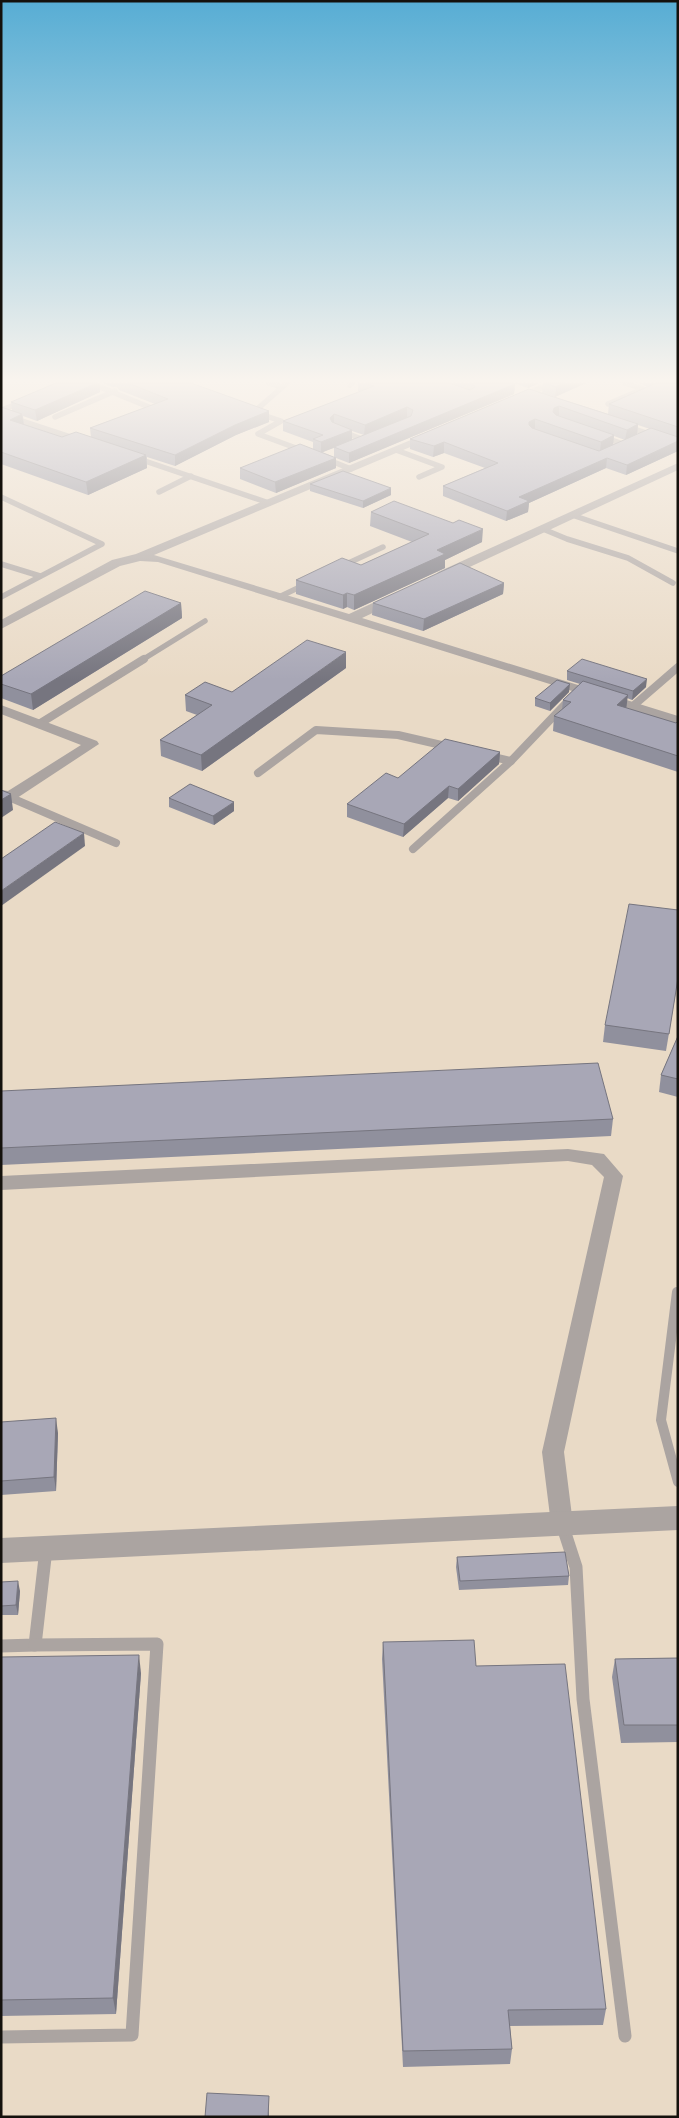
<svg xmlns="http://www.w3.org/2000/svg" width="679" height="2118" font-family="'Roboto Condensed',sans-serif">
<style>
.built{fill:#e9dac6}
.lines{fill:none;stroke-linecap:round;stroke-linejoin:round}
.service-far3{stroke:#aba4a1;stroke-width:5.5}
.service-far2{stroke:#aba4a1;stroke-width:8}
.service-far1{stroke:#aba4a1;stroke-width:10}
.service{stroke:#aba4a1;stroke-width:13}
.minor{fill:#aba4a1;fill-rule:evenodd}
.tertiary{fill:#aba4a1;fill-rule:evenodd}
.wall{fill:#90909d;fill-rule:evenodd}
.shaded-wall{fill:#76757f}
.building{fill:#a8a7b6;stroke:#76757f}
</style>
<rect width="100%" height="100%" fill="#f1e7d9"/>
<rect class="built" x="1" y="383" width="677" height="1734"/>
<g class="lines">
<g class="service-far3">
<polyline points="90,383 149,407"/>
<polyline points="269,383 282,387"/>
<polyline points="350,385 352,383"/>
<polyline points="608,404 643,389 625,383"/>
<polyline points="1,410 23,402"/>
<polyline points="254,412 287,383"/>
<polyline points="1,414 77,439"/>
<polyline points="260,414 281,421 258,434 304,451"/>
<polyline points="55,417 115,391"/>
<polyline points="341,431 364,440"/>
<polyline points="603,437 626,445"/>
<polyline points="396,450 442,467 419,477"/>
<polyline points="136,458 269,503"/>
<polyline points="326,459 351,469"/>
<polyline points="159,492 191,476"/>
<polyline points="1,497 102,544 1,597"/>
<polyline points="572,515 678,551"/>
<polyline points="543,529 567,539 628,558 673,583"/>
<polyline points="1,564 40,576"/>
<polyline points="342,566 383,547"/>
<polyline points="279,597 306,584"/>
<polyline points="142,660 205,621"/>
</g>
<g class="service-far2">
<polyline points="633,706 678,667"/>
<polyline points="39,724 144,659"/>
<polyline points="489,756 511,761 571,698"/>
<polyline points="258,773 316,730 398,735 450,747"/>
<polyline points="9,797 116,843"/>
<polyline points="413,849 511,761"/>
</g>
<polyline class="service-far1" points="677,1292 661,1420 678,1482"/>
<g class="service">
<polyline points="562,1524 576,1567 583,1699 625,2036"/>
<polyline points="1,1646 35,1645 46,1549"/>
<polyline points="1,2037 132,2035 157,1644 35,1645"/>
</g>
<g class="minor">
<polygon points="544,383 558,383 518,402 510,402 509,400"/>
<polygon points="614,420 678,440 678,446 610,425 609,423 610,421"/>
<polygon points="430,432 435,435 434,437 154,555 349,614 390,595 398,595 400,598 398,601 362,618 678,716 678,724 158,562 140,561 120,566 1,629 1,620 112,560 136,554"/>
<polygon points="678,463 678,470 446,578 438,578 436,575 438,572"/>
<polygon points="1,705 97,741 99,744 14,800 9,801 1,799 1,790 8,791 81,745 1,714"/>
<polygon points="568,1149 604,1154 623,1176 564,1452 573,1524 570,1531 562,1533 554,1531 551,1524 542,1452 604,1177 592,1165 568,1161 1,1190 1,1176"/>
</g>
<polygon class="tertiary" points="678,1506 678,1530 1,1563 1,1538"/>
</g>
<g class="wall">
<polygon points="103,383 191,383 269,422 236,435 175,466 147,457 147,468 88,495 1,464 1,407 12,411 11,402 100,392 37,421 23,416 24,424 62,437 91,437 90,428 155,404 119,390 117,387 112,387"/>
<path d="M358,383H449L452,384V383H513L515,384L514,394L349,463L336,458V468L276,493L240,479V468L313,449V442L283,431V421L360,392L358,391ZM352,431L364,435L352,440ZM334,448V457L322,452Z"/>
<polygon points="514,383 539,383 528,388"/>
<polygon points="543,383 586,383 555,397 542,393"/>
<path d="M639,383H678V451L626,475L606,468L529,503L528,512L506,521L443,496V486L485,468L444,453L433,457L410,449V439L529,389L608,414L609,404L648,387ZM638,425L650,429L637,435ZM614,436L625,440L613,445Z"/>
<polygon points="310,484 391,495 363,508 310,491"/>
<polygon points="371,512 482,542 445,560 445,568 354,610 347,607 343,609 296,594 296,580 361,565 412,542 370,526"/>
<polygon points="504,583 503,594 423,631 372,615 373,603"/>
<polygon points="181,603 182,618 33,710 1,698 1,676"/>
<polygon points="346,668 202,771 161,756 160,740 197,715 186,711 185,695 232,692"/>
<polygon points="567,671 646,687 632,700 627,698 626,708 676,723 678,721 678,772 553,731 554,716 562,710 563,700 580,684 567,680"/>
<polygon points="569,692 550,711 535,706 535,698"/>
<polygon points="500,752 499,764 458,801 448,798 403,837 347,817 347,804 398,778"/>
<polygon points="169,798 234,811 214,825 169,807"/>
<polygon points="678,979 666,1051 603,1042 605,1025"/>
<polygon points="678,1036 678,1097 659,1092 661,1075"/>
<polygon points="1,1091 613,1119 611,1136 1,1165"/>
<polygon points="1,1422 58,1433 56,1491 1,1495"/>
<polygon points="457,1557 569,1576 568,1585 459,1590 456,1567"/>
<polygon points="1,1582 20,1591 18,1615 1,1615"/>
<polygon points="383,1642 476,1666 606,2009 603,2025 510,2026 512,2049 510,2064 403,2067 382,1659"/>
<polygon points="1,1657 141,1673 116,2014 1,2016"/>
<polygon points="678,1658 678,1742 621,1743 612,1677 615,1659"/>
</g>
<g class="shaded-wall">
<polygon points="97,383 100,383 100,392 37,421 35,410"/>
<polygon points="528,383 539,383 528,388"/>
<polygon points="564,383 586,383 555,397 556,387"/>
<polygon points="515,384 514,394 349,463 349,453"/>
<polygon points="559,406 559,417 554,418 553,412 554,408"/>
<polygon points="407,407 407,418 364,435 365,425"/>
<polygon points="269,411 269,422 236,435 175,466 175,455 235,425"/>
<polygon points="22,414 24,426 10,420"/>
<polygon points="334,414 334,425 330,428 330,418"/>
<polygon points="535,419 535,430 529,432 529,422"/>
<polygon points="638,424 637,435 625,440 627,430"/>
<polygon points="352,430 352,440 321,453 321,442"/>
<polygon points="614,435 613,446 600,452 601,442"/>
<polygon points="678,441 678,451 626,475 627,465"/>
<polygon points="444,442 444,453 433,457 434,446"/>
<polygon points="146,455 147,468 88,495 86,482"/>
<polygon points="336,458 336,468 276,493 275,482"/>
<polygon points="607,458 606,468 529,503 528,512 506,521 507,511 519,497"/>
<polygon points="391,488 391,495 363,508 363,501"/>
<polygon points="483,529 482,542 445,560 445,568 354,610 354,595 437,550"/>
<polygon points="504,583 503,594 423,631 424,619"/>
<polygon points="347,593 347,607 343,609 343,595"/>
<polygon points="181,603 182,618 33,710 31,694"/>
<polygon points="346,652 346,668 202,771 201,755"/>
<polygon points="647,679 646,687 632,700 633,691"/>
<polygon points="570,684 569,692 550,711 550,703"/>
<polygon points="628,695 626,710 617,705"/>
<polygon points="500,752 499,764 458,801 458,789"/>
<polygon points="449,786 448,798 403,837 404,824"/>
<polygon points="11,794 13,810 1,818 1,800"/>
<polygon points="234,802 234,811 214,825 213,816"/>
<polygon points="84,833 85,846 1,906 1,891"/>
<polygon points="56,1418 58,1433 56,1491 54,1477"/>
<polygon points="18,1581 20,1591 18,1615 16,1605"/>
<polygon points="139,1655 141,1673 116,2014 113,1998"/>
<polygon points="269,2096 269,2117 268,2117"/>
</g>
<g class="building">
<polygon points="56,383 97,383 35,410 11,402"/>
<polygon points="128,383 191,383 269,411 235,425 175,455 90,428 168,399"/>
<polygon points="365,383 449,383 470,390 475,387 473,383 513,383 515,384 349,453 334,447 411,416 413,410 407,407 365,425 334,414 330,418 332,422 352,430 321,442 313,439 323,435 283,421 374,386"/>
<polygon points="545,383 564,383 556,387"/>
<polygon points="656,383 678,383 678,427 609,404"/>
<polygon points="529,389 638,424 627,430 559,406 554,408 553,412 556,415 614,435 601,442 535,419 529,422 529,425 532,428 599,451 651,428 678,437 678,441 627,465 607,458 519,497 529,501 507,511 443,486 498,463 444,442 434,446 410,439"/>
<polygon points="1,407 22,414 10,420 62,437 76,432 146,455 86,482 1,452"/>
<polygon points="300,444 336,458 275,482 240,468"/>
<polygon points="343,471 391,488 363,501 310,484"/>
<polygon points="394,501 453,523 459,520 483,529 437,550 445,554 354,595 347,593 343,595 296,580 342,558 361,565 429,534 371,512"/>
<polygon points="460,563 504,583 424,619 373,603"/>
<polygon points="145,591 181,603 31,694 1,684 1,676"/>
<polygon points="307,640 346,652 201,755 160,740 212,705 185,695 205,682 232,692"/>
<polygon points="582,659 647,679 633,691 567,671"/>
<polygon points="557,680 570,684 550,703 535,698"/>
<polygon points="583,681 628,695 617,705 676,723 678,721 678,756 554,716 571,702 563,700"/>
<polygon points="445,739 500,752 458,789 449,786 404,824 347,804 386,773 398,778"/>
<polygon points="190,784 234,802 213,816 169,798"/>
<polygon points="1,790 11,794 1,800"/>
<polygon points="55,822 84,833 1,891 1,859"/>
<polygon points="629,904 678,910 678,978 669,1034 605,1025"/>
<polygon points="678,1036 678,1079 661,1075"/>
<polygon points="598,1063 613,1119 1,1148 1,1091"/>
<polygon points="56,1418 54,1477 1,1481 1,1422"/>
<polygon points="565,1552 569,1576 460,1581 457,1557"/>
<polygon points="18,1581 16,1605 1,1606 1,1582"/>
<polygon points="474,1640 476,1666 565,1664 606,2009 508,2010 512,2049 403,2051 383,1642"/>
<polygon points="139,1655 113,1998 1,2000 1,1657"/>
<polygon points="678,1658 678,1725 624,1725 615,1659"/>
<polygon points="207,2093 269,2096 268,2117 205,2117"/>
</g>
<linearGradient id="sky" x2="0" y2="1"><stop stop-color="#57add4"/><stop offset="0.56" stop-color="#f9f4ee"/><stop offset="1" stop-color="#f9f4ee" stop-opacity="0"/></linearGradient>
<rect width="679" height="680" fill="url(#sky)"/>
<rect width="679" height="2118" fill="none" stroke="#14110c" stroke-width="5"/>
</svg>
